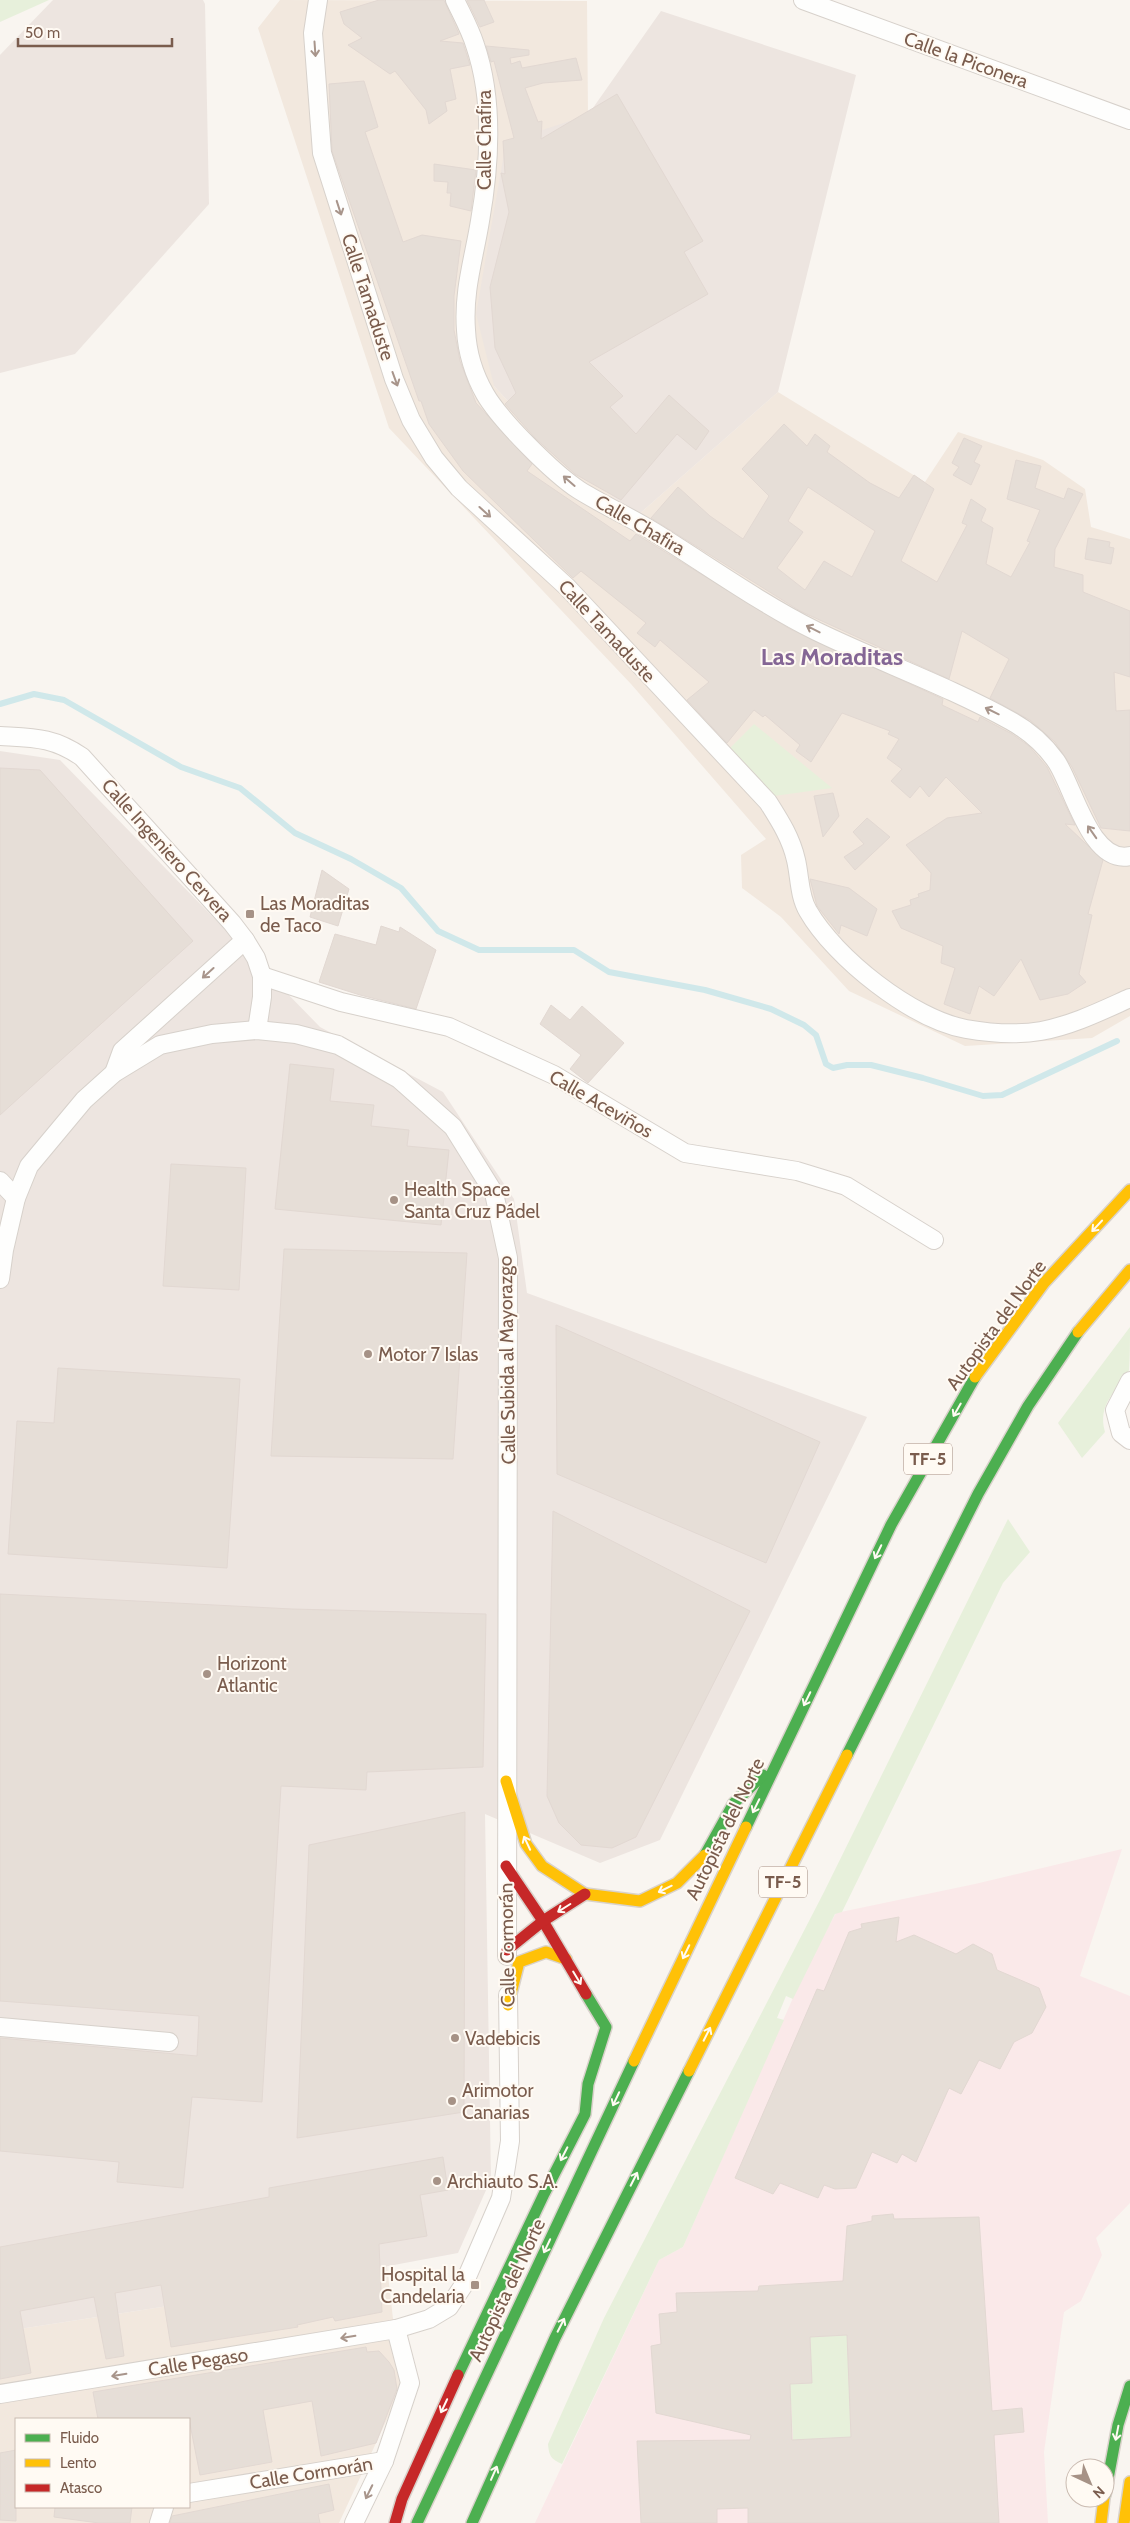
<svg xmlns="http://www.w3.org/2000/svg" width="1130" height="2523" font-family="Cabin,sans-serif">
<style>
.residential{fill:#f2e8de;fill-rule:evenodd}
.industrial{fill:#ede5e0}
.medical{fill:#fae9e9}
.green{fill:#e7f0db}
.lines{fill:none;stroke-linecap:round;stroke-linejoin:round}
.stream{stroke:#d0e8ea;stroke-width:6}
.building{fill:#e6ded7;stroke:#e2d8d2;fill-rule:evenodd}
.street-casing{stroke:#d7d1cb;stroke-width:20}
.fast-casing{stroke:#d9d2cb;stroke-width:14}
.slow-casing{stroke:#d9d2cb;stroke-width:14}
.jam-casing{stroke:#d9d2cb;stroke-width:14}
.street{stroke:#fefefd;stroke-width:18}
.fast{stroke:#4caf50;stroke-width:11}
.slow{stroke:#ffc107;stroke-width:11}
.jam{stroke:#c62828;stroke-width:11}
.oneway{stroke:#a8958b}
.oneway2{stroke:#fffaf3}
.poi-dot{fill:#a69286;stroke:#fffaf3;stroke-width:2}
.labels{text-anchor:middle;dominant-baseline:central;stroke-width:4;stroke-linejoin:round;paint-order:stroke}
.shield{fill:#fffaf3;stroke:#a28b7f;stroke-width:1}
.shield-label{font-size:18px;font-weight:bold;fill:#7a5c4d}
.street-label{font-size:19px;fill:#7a5c4d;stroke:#fffaf3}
.poi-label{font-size:19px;fill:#7a5c4d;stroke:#fffaf3;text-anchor:start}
.district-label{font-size:24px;font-weight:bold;fill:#846695;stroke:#fffaf3}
</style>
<rect width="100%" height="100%" fill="#f9f5f0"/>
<g class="residential">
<polygon points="280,0 587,1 588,115 494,386 545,441 637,516 778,392 925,482 958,432 1043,460 1085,489 1091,527 1130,539 1130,1016 1092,1038 965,1046 849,991 781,917 742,888 741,855 766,839 631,684 389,428 258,28"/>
<path d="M387,2266L401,2389L339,2523H0V2332L207,2300ZM16,2419H189V2507H16Z"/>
</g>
<g class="industrial">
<polygon points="53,0 203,0 205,4 209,204 75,354 0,373 0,55"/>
<polygon points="661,11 856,75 778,392 637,516 545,441 494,386 476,314 506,142 588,115"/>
<polygon points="0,751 60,760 320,1027 443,1092 514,1199 527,1293 867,1417 660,1840 600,1863 485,1814 491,2179 458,2253 207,2300 0,2332"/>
</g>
<polygon class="medical" points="1122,1849 1080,1976 1130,1996 1130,2203 1096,2238 1102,2255 1081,2301 1064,2312 1044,2452 1048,2523 535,2523 659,2260 683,2247 808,1964 836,1913 975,1884"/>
<g class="green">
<polygon points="0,0 49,0 0,22"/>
<polygon points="754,724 832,788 774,796 730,748"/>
<path d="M1130,1327C1130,1338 1130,1360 1129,1370C1117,1392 1097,1403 1105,1432L1082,1458L1058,1423Z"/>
<path d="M1008,1519L1030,1552L1003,1583L842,1912L835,1914L793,1999L786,1996L777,2018L784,2020L683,2247L659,2260L562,2464C551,2459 549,2456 548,2444L604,2318L824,1892Z"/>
<polygon points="847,2335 851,2437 793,2440 790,2384 812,2383 810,2337"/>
</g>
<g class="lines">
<polyline class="stream" points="0,704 34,694 64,700 181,767 240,788 295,833 351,859 401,888 438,931 479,950 574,950 609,972 705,990 771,1009 804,1025 816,1035 826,1064 833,1068 847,1065 871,1065 923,1078 983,1096 1002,1095 1117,1041"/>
</g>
<g class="building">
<polygon points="379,0 444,0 459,34 440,41 463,43 470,65 450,69 456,99 445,102 447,111 429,124 426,110 395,71 390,74 348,45 362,38 344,24 340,12"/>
<polygon points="467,0 484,0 494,22 480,27"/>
<polygon points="486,46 529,50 529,55 510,58 511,64 520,61 522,68 576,58 582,80 543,83 525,88 538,122 542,121 541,139 617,94 703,241 684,252 708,294 589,362 623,396 610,407 636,434 669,395 709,431 696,450 677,434 621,500 575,474 535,438 505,404 516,393 495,348 490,287 509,212 501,173 505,174 503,141 514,138 494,61 491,62"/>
<polygon points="364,81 378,127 365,132 403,242 422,235 461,241 454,296 454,330 460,361 476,403 532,464 527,471 630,541 636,534 790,629 943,699 942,705 978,722 980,717 982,718 1012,734 1029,746 1047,767 1075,825 1065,824 1103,860 1088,914 1092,915 1079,974 1086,982 1068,994 1040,1000 1021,959 994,996 979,986 970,1014 944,1004 955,968 941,963 943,946 901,928 892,911 911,905 910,900 919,897 918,894 930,890 931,873 906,845 947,818 982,813 946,777 929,797 920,786 910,798 891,781 902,769 887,758 899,739 888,734 890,731 842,713 811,762 796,751 800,745 765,715 763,717 754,710 727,743 687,700 709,682 660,640 655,647 637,633 646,623 581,571 573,578 463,471 429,424 421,401 419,401 332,151 329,84"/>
<polygon points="434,164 476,170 471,211 450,206 451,193 447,193 448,182 434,181"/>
<path d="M784,424L807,446L815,434L830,446L827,452L870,483L899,498L914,475L934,489L901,561L937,582L967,525L962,523L971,499L986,509L981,521L993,528L986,564L1011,577L1030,542L1027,541L1040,510L1007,499L1016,460L1041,466L1035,488L1064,499L1068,488L1083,494L1055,549L1054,567L1083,575V592L1130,611V677L1114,672L1116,711L1130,710V831L1101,828L1072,767L1055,742L1030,720L990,698L1009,659L962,631L949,679L800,611L651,518L678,487L710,516L743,539L769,496L742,469ZM808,487L875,531L852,577L824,561L805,590L777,568L803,532L788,521Z"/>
<polygon points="964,438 982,446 974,462 980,465 971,485 953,475 959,467 952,463"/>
<polygon points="1088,538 1110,542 1109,547 1114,548 1111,564 1085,559"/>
<polygon points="0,768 40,770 193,941 0,1115"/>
<polygon points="833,793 839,816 823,837 814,796"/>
<polygon points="867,818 890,837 855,870 844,857 864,844 853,832"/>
<polygon points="322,870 349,889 338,926 310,917"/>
<polygon points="810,879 849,888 877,909 867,936 841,925 839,934 817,906"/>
<polygon points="381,926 399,932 400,927 436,950 416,1009 360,995 319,982 335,934 376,945"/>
<polygon points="551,1005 570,1020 582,1006 624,1043 588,1083 570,1069 581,1055 540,1024"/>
<polygon points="290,1064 334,1069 330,1101 374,1105 371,1126 409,1130 407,1146 449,1150 441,1225 275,1209"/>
<polygon points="171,1164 246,1168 239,1290 163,1286"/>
<polygon points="284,1249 467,1253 453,1459 271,1456"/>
<polygon points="556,1325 820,1442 766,1563 557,1474"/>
<polygon points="58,1368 240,1379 227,1568 8,1554 17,1421 54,1423"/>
<polygon points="553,1511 750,1611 636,1837 612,1848 581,1845 559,1823 547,1796"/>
<polygon points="0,1594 292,1609 486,1614 483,1767 367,1772 366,1790 281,1786 262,2102 192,2097 183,2188 117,2182 119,2162 0,2151 0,2038 197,2056 199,2016 0,2001"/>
<polygon points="465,1812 464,2112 297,2138 309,1845"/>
<polygon points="899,1917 896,1942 914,1935 956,1954 973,1944 992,1954 997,1970 1039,1988 1046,2007 1032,2033 1014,2042 1000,2069 979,2060 961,2094 949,2088 916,2162 902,2154 897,2163 872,2152 856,2188 835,2189 824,2185 818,2198 780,2183 773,2194 735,2178 817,1989 824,1991 849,1932 862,1928 861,1924"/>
<polygon points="443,2157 448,2190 420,2195 427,2236 379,2244 382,2312 335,2321 333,2317 297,2325 298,2327 171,2347 161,2285 115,2293 124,2356 106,2359 94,2297 20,2311 31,2373 0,2379 0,2247 269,2197 269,2188"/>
<path d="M893,2214L894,2219L979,2217L992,2411L1022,2408L1024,2432L994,2435L999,2523H748V2508L717,2509V2523H641L637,2441L750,2440L751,2435L656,2413L651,2346L661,2344L659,2314L677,2312L676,2293L758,2291L759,2286L843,2281L847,2226L872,2221V2216ZM847,2335L851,2437L792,2440L790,2384L812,2383L810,2337Z"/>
<polygon points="366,2347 367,2352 379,2351 389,2362 394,2370 397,2389 376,2443 321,2456 312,2401 263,2410 272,2462 200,2475 189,2419 98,2419 93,2392"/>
<polygon points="16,2450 16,2521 0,2520 0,2453"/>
<polygon points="329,2484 334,2510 318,2514 320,2523 170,2523 172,2516"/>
<polygon points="55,2507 132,2507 130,2523 99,2523 54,2517"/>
</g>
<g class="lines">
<defs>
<g id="street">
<path d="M318,0L313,33L322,153L394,379L411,420L434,458L459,488L567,587L768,802C780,821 791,838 796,860C800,877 799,896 808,911C835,958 912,1019 966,1029C989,1033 1018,1035 1041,1031C1073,1025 1101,1011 1130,998"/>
<path d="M455,0C462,15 470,29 475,45C494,100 490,164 480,221C474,258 463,291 466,330C467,351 474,375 485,394C500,420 553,473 579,490C603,505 630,517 654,532C707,565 760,603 816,631C880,662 948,686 1011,721C1029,731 1044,744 1056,761C1073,785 1090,865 1130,856"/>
<polyline points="803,0 1130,120"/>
<path d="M0,736C34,738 53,737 82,757L232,923L245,940L256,958L262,976V997L257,1030"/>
<polyline points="262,976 341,1002 449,1027 554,1075 685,1153 797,1171 846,1186 934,1240"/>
<polyline points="114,1073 122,1051 245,940"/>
<polyline points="0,1181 16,1198"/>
<polyline points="0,1279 4,1250 16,1198 29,1166 84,1100 114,1073 160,1045 212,1034 257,1030 296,1034 338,1045 399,1079 453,1127 494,1193 508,1258 507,1956"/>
<polyline points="1130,1381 1115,1410 1121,1433 1130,1440"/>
<polyline points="0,2027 169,2042"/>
<polyline points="0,2394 396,2329 429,2319 449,2307 463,2286 501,2198 510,2141 508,1995"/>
<polyline points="189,2493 384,2461"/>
<polyline points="159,2523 164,2507"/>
<polyline points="354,2523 384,2461 410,2383 396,2329"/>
</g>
<g id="fast">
<polyline points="847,1755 978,1494 1028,1406 1078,1332"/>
<polyline points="746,1827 891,1525 975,1377"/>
<polyline points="705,1855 734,1803 763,1775"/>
<polyline points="458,2375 544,2194 585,2114 588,2084 606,2027 586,1994"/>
<polyline points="1105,2495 1118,2425 1130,2386"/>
<polyline points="417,2523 634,2061"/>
<polyline points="472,2523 555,2338 689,2071"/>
</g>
<g id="slow">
<polyline points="1078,1332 1130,1270"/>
<polyline points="975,1377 1044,1283 1130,1190"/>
<polyline points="506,1781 526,1844 542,1866 585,1894 640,1901 677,1883 705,1855"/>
<polyline points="508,2005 519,1962 546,1952 566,1959"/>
<polyline points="634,2061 746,1827"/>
<polyline points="689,2071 847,1755"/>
<polyline points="1101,2523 1104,2498"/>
<polyline points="1124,2523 1130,2482"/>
</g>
<g id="jam">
<polyline points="506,1866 543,1921 586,1994"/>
<polyline points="507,1950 543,1921 585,1894"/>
<polyline points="395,2523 402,2499 458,2375"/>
</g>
</defs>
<use href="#street" class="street-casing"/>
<use href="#fast" class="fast-casing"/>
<use href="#slow" class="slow-casing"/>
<use href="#jam" class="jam-casing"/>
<use href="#street" class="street"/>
<use href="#fast" class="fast"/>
<use href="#slow" class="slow"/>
<use href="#jam" class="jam"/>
</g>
<defs><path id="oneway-shaft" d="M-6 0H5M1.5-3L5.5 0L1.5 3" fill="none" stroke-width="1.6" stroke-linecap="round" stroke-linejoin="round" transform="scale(1.25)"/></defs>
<g class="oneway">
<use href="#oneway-shaft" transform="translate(315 49) rotate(86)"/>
<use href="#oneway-shaft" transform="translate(339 208) rotate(72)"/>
<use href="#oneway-shaft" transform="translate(395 379) rotate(70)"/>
<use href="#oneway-shaft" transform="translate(569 481) rotate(-139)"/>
<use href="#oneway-shaft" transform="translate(485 512) rotate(42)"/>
<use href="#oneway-shaft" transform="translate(813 629) rotate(-153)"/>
<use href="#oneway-shaft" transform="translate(992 711) rotate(-154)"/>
<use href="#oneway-shaft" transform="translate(1092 832) rotate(-125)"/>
<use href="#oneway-shaft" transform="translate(208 973) rotate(138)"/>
<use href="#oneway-shaft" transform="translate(348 2337) rotate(171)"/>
<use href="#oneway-shaft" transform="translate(119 2375) rotate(171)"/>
<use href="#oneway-shaft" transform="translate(369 2492) rotate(116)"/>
</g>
<g class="oneway2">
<use href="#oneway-shaft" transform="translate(1097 1226) rotate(133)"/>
<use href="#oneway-shaft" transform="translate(957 1410) rotate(120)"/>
<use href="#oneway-shaft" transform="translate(878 1552) rotate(116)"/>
<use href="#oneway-shaft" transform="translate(807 1699) rotate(116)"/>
<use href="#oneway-shaft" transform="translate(756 1806) rotate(116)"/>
<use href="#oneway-shaft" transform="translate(527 1843) rotate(-115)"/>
<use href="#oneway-shaft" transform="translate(665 1889) rotate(154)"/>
<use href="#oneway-shaft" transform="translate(564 1908) rotate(148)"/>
<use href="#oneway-shaft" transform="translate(686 1952) rotate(116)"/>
<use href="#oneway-shaft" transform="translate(577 1978) rotate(59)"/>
<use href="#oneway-shaft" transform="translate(707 2034) rotate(-63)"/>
<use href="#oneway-shaft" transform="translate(616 2099) rotate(115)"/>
<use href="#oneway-shaft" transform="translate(564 2154) rotate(117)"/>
<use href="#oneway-shaft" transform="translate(634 2179) rotate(-63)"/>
<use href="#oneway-shaft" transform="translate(547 2246) rotate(115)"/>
<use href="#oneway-shaft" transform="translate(561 2325) rotate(-63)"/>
<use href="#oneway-shaft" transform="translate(444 2406) rotate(115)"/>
<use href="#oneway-shaft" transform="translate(1117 2433) rotate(101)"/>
<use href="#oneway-shaft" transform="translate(494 2473) rotate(-66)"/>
</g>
<g class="poi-dot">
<rect x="245" y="909" width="10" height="10" rx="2.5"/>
<circle cx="394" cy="1200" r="5"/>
<circle cx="368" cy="1354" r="5"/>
<circle cx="207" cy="1674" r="5"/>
<circle cx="455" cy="2038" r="5"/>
<circle cx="452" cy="2101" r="5"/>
<circle cx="437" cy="2181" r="5"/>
<rect x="470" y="2280" width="10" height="10" rx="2.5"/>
</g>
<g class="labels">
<g class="shield">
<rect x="904" y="1443.5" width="48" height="31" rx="4"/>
<rect x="759" y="1866.5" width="48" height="31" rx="4"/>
</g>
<g class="shield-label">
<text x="928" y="1459">TF-5</text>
<text x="783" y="1882">TF-5</text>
</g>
<g class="street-label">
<text transform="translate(966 60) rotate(20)">Calle la Piconera</text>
<text transform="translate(484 140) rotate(-90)">Calle Chafira</text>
<text transform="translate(368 297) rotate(72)">Calle Tamaduste</text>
<text transform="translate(640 525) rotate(30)">Calle Chafira</text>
<text transform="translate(607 631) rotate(47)">Calle Tamaduste</text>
<text transform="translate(167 850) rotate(48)">Calle Ingeniero Cervera</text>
<text transform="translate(601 1104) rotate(30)">Calle Aceviños</text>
<text transform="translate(996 1325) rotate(-54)">Autopista del Norte</text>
<text transform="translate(507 1360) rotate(-91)">Calle Subida al Mayorazgo</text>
<text transform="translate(725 1829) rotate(-64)">Autopista del Norte</text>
<text transform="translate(507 1945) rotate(-91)">Calle Cormorán</text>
<text transform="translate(507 2290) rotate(-65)">Autopista del Norte</text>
<text transform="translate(198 2362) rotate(-9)">Calle Pegaso</text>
<text transform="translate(311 2473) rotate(-9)">Calle Cormorán</text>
</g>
<g class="poi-label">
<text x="260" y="903">Las Moraditas<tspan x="260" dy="22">de Taco</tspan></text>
<text x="404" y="1189">Health Space<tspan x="404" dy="22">Santa Cruz Pádel</tspan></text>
<text x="378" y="1354">Motor 7 Islas</text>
<text x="217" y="1663">Horizont<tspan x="217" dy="22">Atlantic</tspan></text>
<text x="465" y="2038">Vadebicis</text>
<text x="462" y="2090">Arimotor<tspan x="462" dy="22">Canarias</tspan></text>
<text x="447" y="2181">Archiauto S.A.</text>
<text x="465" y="2274" text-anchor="end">Hospital la<tspan x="465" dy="22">Candelaria</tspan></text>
</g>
<g class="district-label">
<text x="832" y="656">Las Moraditas</text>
</g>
</g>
<rect x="15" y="2418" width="175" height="90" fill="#fffaf3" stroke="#cabbb1"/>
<rect x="25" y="2434" width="25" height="8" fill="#4caf50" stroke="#cabbb1"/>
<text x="60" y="2443" font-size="15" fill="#7a5c4d">Fluido</text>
<rect x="25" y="2459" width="25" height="8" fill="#ffc107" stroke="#cabbb1"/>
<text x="60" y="2468" font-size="15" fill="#7a5c4d">Lento</text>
<rect x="25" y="2484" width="25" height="8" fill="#c62828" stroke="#cabbb1"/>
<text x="60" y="2493" font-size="15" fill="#7a5c4d">Atasco</text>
<g transform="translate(1090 2483) rotate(136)"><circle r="24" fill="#fffaf3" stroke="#cabbb1"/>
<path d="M0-4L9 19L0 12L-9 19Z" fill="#a69286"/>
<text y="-8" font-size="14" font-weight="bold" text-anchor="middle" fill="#7a5c4d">N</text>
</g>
<path d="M18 38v8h154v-8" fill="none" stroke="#7a5c4d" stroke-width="2.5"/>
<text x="25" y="38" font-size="15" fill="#7a5c4d" stroke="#fffaf3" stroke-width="4" paint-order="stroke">50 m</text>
</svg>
